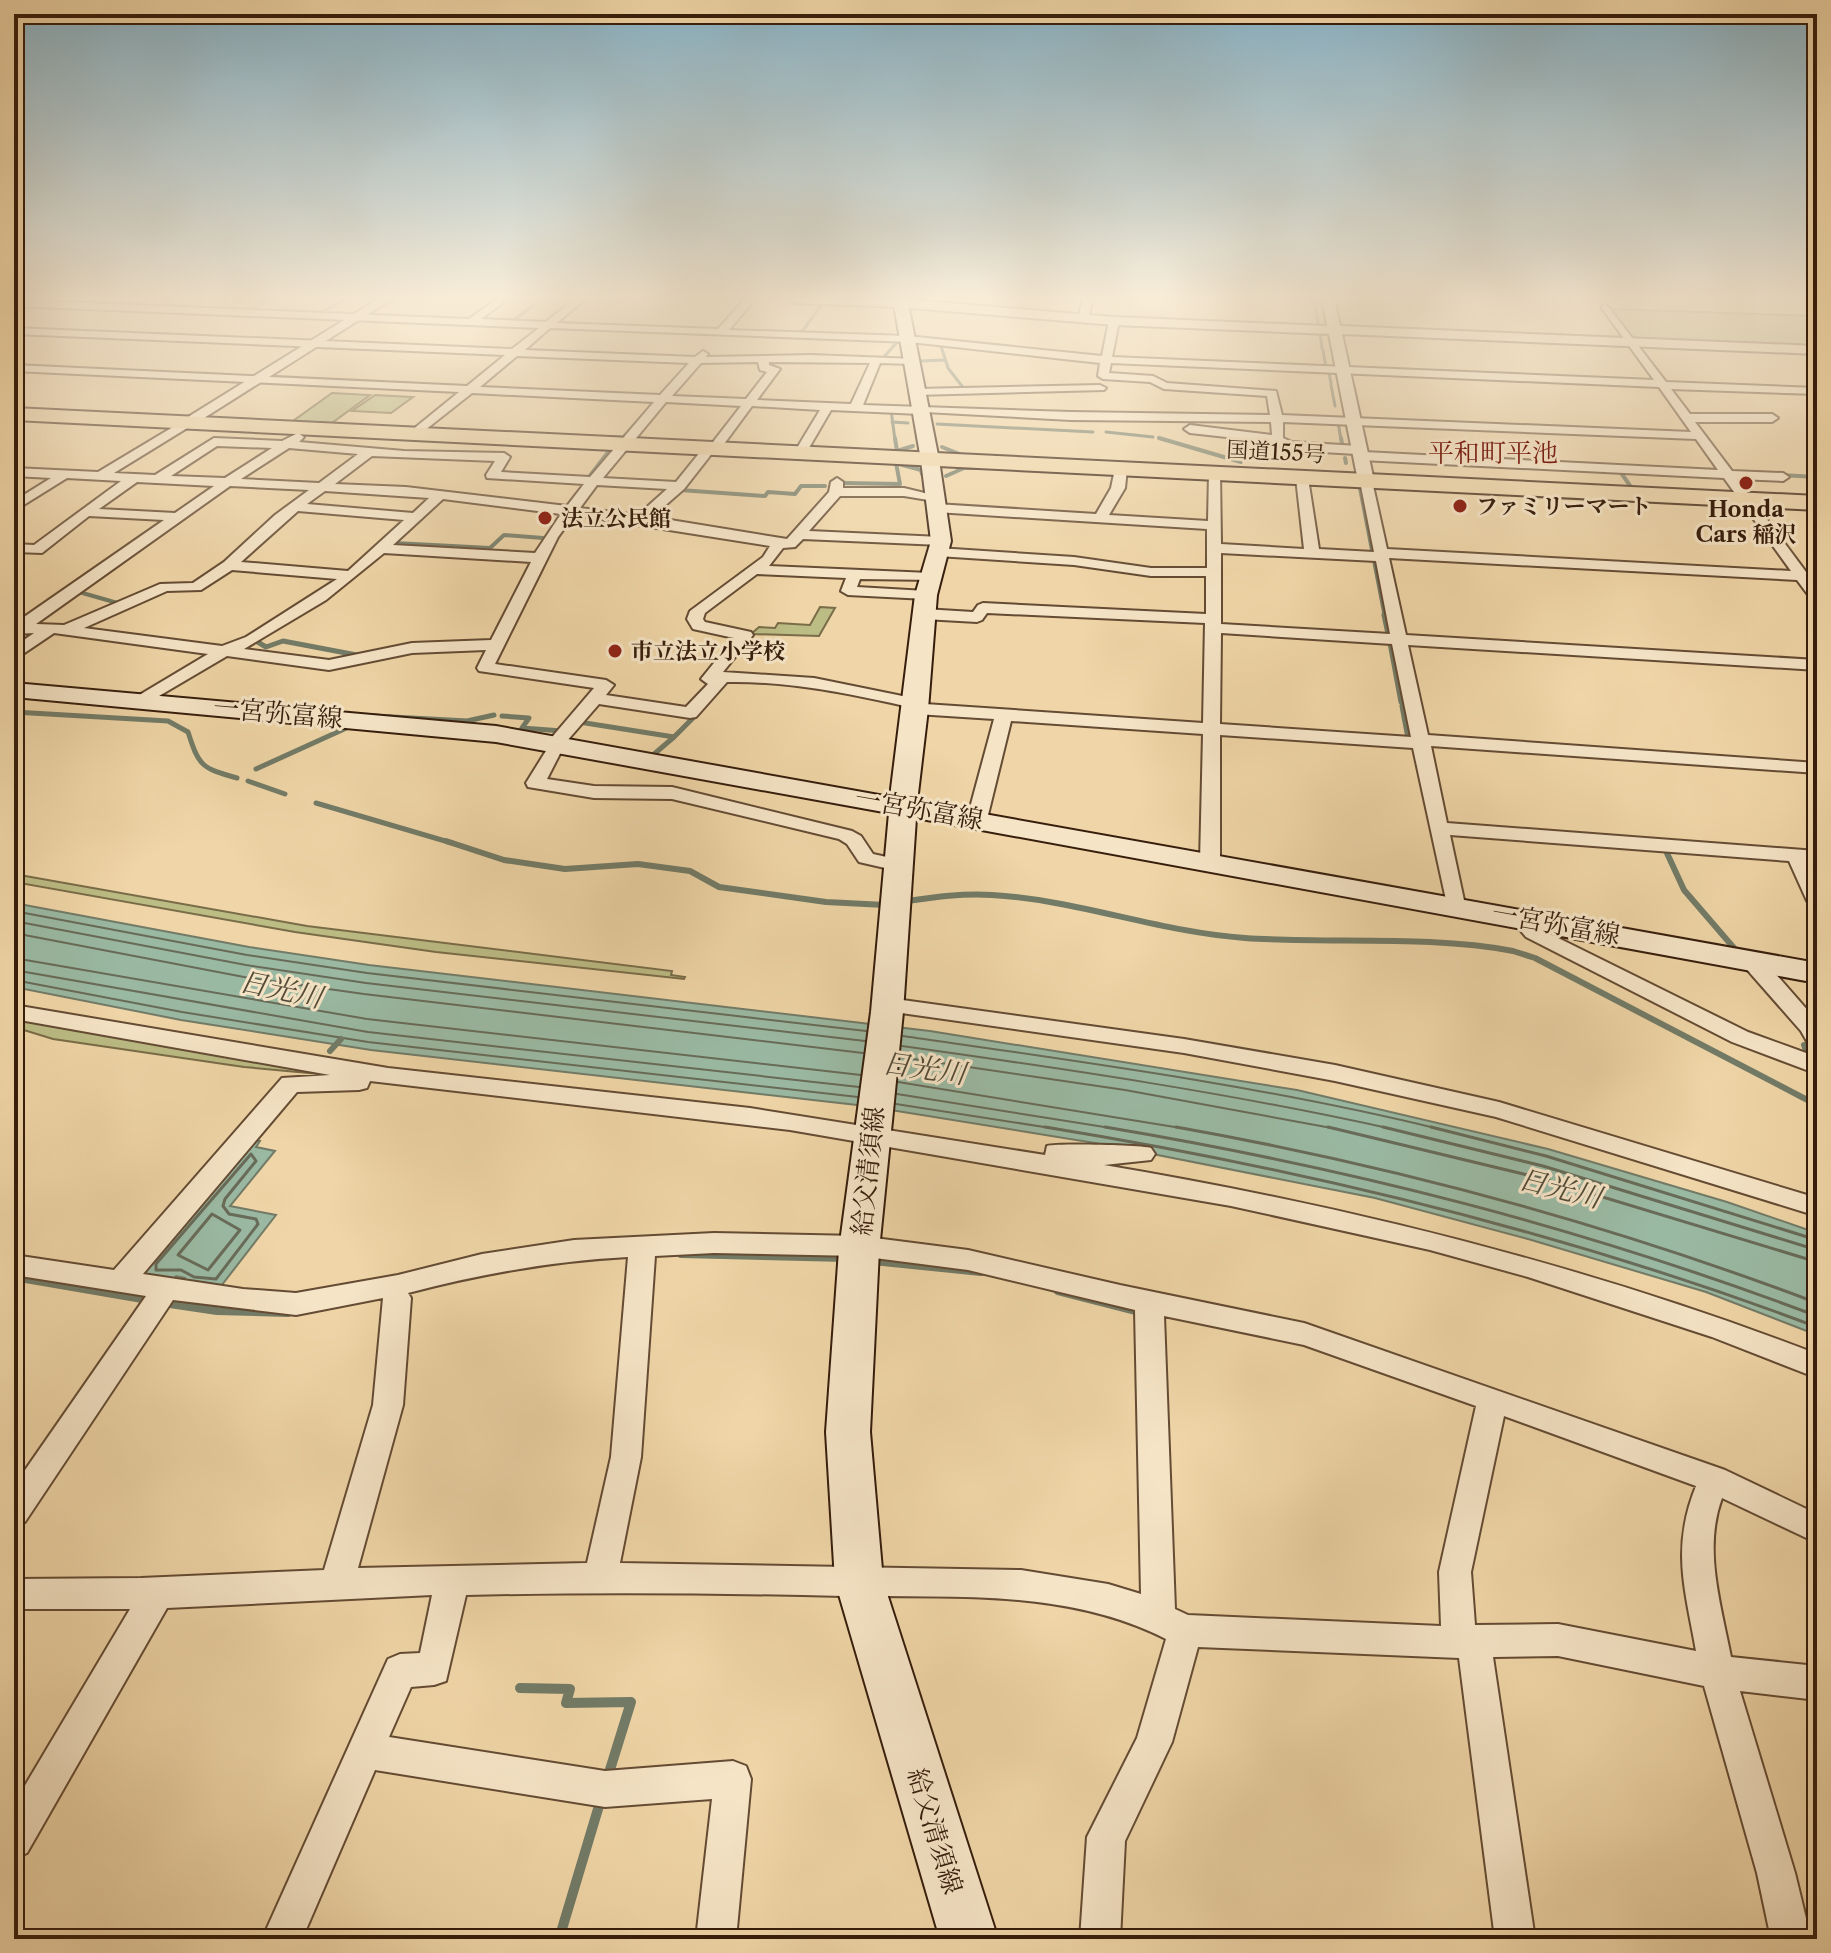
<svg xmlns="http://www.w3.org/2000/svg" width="1831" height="1953" font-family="'Libre Caslon Text','Noto Serif JP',serif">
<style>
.green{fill:#bcbc85;stroke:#796c48;stroke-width:2}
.water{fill:#9ab9a3;stroke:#727b67;stroke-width:2}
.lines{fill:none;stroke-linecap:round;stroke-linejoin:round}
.shore-far1{stroke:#686b58;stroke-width:2}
.shore{stroke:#686b58;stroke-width:3}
.stream-far5{stroke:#727b67;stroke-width:3}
.stream-far4{stroke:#727b67;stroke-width:4}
.stream-far3{stroke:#727b67;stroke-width:5}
.stream-far2{stroke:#727b67;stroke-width:6}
.stream-far1{stroke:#727b67;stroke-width:8}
.stream{stroke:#727b67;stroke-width:10}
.minor-casing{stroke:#644b33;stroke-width:4}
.tertiary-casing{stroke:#644b33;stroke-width:4}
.secondary-casing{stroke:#361d0c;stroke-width:4}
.trunk-casing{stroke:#361d0c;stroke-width:4}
.minor{fill:#f5e4c6;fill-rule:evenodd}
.tertiary{fill:#f5e4c6;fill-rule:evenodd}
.secondary{fill:#f5e4c6;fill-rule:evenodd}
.trunk{fill:#efd5a7;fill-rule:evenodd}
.poi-dot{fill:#8f2418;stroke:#f5e4c6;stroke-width:3}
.labels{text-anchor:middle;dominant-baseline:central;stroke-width:6;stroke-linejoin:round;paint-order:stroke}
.far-street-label{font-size:22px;fill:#361d0c;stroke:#f5e4c6}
.far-poi-label{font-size:22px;font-weight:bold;fill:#361d0c;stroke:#f5e4c6;text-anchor:start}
.far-quarter-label{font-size:26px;fill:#7a1f14;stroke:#f5e4c6}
.street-label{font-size:26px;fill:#361d0c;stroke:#f5e4c6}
.water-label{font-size:28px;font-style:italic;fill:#544c39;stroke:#f5e4c6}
</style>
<rect width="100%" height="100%" fill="#efd5a7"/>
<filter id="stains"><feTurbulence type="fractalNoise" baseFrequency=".0025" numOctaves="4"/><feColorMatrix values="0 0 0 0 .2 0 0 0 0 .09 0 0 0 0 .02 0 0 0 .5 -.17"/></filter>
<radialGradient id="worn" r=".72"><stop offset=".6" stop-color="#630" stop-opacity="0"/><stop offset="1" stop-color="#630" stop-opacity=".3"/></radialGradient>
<g class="green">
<polygon points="1611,309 1817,316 1817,348 1634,340"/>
<polygon points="332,393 370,395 332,423 293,421"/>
<polygon points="375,395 413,397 391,413 352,411"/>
<polygon points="820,607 835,608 819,636 751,634 759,627 775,628 778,623 810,625"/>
<polygon points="14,874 307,926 672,971 671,975 685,977 684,979 436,952 295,932 14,882"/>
<polygon points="14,1018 352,1077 244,1067 53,1039 14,1027"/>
</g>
<g class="water">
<polygon points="14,903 249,947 369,965 930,1031 1297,1090 1548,1149 1727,1202 1817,1233 1817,1335 1706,1292 1528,1239 1375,1198 1107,1145 866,1106 371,1050 181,1020 14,987"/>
<polygon points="250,1139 260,1141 256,1147 275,1151 230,1206 276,1215 218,1290 182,1283 185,1278 176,1276 172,1281 136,1275"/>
</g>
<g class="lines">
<g class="shore-far1">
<polyline points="14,911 247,955 367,973 866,1031"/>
<polyline points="14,921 246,965 366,983 865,1041"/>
<polyline points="14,933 244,977 364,994 863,1053"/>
<polyline points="14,958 367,1019 861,1075"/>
<polyline points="14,970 368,1032 859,1087"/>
<polyline points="14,980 182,1012 368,1042 858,1097"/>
<path d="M903,1036C1083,1062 1263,1086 1439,1129"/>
<path d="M902,1046C1066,1069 1230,1093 1392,1129"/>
<polyline points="900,1057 1125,1090 1337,1129"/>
<polyline points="898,1082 1187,1129"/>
<polyline points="897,1094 1117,1129"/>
<polyline points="896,1104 1057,1129"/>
</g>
<g class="shore">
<path d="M1045,1127C1309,1170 1566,1232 1817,1327"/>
<path d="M1105,1127C1354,1169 1581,1227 1817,1316"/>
<path d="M1176,1127C1395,1166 1609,1224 1817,1303"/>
<polyline points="1328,1127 1540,1178 1817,1262"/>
<polyline points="1383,1127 1543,1166 1817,1250"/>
<polyline points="1431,1127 1546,1156 1817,1240"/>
<polygon points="251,1154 256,1161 225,1199 223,1206 229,1214 256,1219 258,1224 216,1279 194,1277 181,1270 156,1270 156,1264"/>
<polygon points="212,1214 240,1230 208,1270 178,1255"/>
</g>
<g class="stream-far5">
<polyline points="1314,300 1319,327"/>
<polyline points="247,312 270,299"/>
<polyline points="318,314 345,299"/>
<polyline points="510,323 541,299"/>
<polyline points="1320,333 1322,348"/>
<polyline points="800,334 823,303"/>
<polyline points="941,346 948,368 965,390"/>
<polyline points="1323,350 1326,368"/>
<polyline points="882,359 899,340"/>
<polyline points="920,361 945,360"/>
<polyline points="1329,373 1331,383"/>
<polyline points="246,377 254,376 305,344"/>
<polyline points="1331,385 1335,406"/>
<polyline points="863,403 880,364"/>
<polyline points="891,410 895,440"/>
<polyline points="892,422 908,423"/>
<polyline points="1338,422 1341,440"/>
<polyline points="937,424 1093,432"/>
<polyline points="1106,432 1153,437"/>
<polyline points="602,437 623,437 644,414"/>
<polyline points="1159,438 1165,440"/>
</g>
<g class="stream-far4">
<polyline points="895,438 897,451 913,446"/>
<polyline points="1159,438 1241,462"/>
<polyline points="1341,438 1343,448"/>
<polyline points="942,447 962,455"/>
<polyline points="1345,458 1346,463"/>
<polyline points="899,464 921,470 922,474"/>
<polyline points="1619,470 1631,487 1624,487"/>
<polyline points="1781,475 1817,477"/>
<polyline points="946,476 964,468 984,468"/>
<polyline points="589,477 609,451"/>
<polyline points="842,483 900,484 896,463"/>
<polyline points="1360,488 1373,555"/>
<polyline points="680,490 765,496 768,492 795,494 801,486 825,486"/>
<polyline points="395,543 490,548 504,535 543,538"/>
<polyline points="1374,560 1385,617"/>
<polyline points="79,592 121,604"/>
</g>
<g class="stream-far3">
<polyline points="1384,615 1388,634"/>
<polyline points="256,641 266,647 283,641 362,656"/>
<polyline points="1390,643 1401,702"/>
<polyline points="1402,706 1408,738"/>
<path d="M14,712L168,721L188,732C199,766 201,768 237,778"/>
<polyline points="374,716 467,721 494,715"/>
<polyline points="502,716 529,718 522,728 562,731"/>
<polyline points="579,722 674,737 699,712"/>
<polyline points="653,755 674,737"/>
<polyline points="256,769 353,725"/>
<polyline points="248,781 285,794"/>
<polyline points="316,803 452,843"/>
</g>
<g class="stream-far2">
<polyline points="446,841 504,860 565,869 638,864 690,871 719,887 826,902 885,905"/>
<polyline points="1673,851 1666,851 1684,890 1734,948"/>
<path d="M907,901C935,897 963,893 992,895C1078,900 1159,932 1245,938C1332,944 1427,935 1513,951L1535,958L1817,1105"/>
<polyline points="1804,1045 1808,1055"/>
<polyline points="330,1051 341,1039"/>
</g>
<g class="stream-far1">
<polyline points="681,1254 846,1258"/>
<polyline points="873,1261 981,1272"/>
<polyline points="14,1277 148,1300"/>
<polyline points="1058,1291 1140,1312"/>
<polyline points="163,1303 217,1311 288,1313"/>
</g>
<g class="stream">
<polyline points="520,1688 570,1689 566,1703 631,1702 608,1776"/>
<polyline points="559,1939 601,1799"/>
</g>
<defs>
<g id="minor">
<path d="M497,299H508L481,319L546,322L574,299H585L557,323L718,329L745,299H755L729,330L907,336L1102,356L1109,321L1114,318L1119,321L1112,357L1654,380L1601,307L1606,304L1666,382L1817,388V394L1671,389L1690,414H1772L1778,418L1772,422H1695L1732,471L1783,473L1789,477L1783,481L1737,479L1806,572L1817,573V581H1813L1817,587V602L1812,600L1797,580L1389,558L1406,635L1817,660V670L1408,645L1428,735L1817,763V773L1431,746L1447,823L1817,851V863L1809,862L1817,879V907L1807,901L1789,861L1450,835L1465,905L1455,911L1448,909L1413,748L1220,735V862L1210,868L1200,862L1203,734L1011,721L987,819L977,825L967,819L994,719L916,714L910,713L909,707C851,694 794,682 735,682H727L696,717L690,718L599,704L566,742L547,779L594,786L672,787L852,831L861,836L873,854L905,861L908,865L905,869L898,871L859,862L847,844L839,839L672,799L594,798L528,787L526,783L549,746L547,743L594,688L479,671L477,668L486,650L412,653L329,670L227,656L142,706L134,701L136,697L208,654L54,633L14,660V647L34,633L14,634V624L164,520L89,516L42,553L14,552V544L34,545L121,481L67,478L14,511V501L51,478L14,476V468L98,472L188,418L194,422L192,425L114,473L155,475L214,438L282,441L298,433L304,437L299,442L404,451L504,453L510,457L501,472L590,477L654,402L472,393L415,438L411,437V431L459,392L14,371V365L467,386L505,355L14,334V328L512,349L539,328L14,306V300L469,319ZM550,328L910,342L1100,363L1098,376L1103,379L1150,382L1164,389L1267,396L1270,415L1071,412L863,405L880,363L912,364L917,361L916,359L811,355L706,357L708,354L703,351L695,357L525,350ZM517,356L689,363L660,395L480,387ZM758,362L760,370L767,372L746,399L672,396L701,363ZM769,362L870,363L851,404L757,400L780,369L769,365ZM1111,363L1659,387L1691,432L1282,415L1276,391L1167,383L1153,376L1109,373ZM666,402L741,406L710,446H705L676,482L603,478ZM752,406L820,410L794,453L800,457L806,453L831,410L920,414L925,412L1071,420L1271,422L1272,435L1190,425L1184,429L1190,433L1273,442L1289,450L1356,454L1357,459L1361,460L1724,478L1791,571L1387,549L1372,481L1366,477L1360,481L1374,552L1319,549L1308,478L1302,474L1296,478L1304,549L1221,544L1220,470L1209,473L1208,521L1109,515L1125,488L1127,469L1121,465L1115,469L1111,488L1096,514L936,504L929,508L936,512L1207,529V568H1151L1074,557L938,548L931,552L938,556L1074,565L1151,576H1206V614L983,603L978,605L973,612L924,609L916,614L924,619L977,622L982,620L987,613L1205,623L1203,723L925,704L917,699L814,678L723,672L753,635L751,632L705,622L703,619L705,613L757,574L846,578L841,591L848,595L926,599L933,595L926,591L857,587L860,579L935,580L937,577L930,573L769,566L783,548L795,547L803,539L941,545L948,541L941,537L809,531L840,496H904L934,501L941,497L904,488H843V482L837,478L831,482L829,492L787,539L652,517L684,489L713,452H718ZM1283,422L1696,439L1718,470L1364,452L1363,447L1359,446L1292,442L1283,438ZM217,446L272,448L225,478L171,476ZM289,448L358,454L319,483L241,479ZM372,456L495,461L486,475L487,478L584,484L567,506L406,487L335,484ZM137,482L214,486L175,513L99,509ZM597,485L667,489L638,515L580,508ZM230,486L309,490L275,515L224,562L193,583L160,584L64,625L36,624ZM325,491L429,498L413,513L307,504ZM443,499L561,514L535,553L393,545ZM298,511L404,520L348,571L241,562ZM574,515L770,546L763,557L690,611L687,619L693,629L734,638L701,679L708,684L686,707L606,695L614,685L606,680L495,664L558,537ZM384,553L531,562L491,640L412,643L329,660L244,649L326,600ZM1221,553L1376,561L1390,634L1221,624ZM232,570L337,579L246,637L222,646L84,628L167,591L201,590ZM1221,633L1392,644L1411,737L1220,724Z"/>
<polygon points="1083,299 1093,299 1088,319 1083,322 1078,319"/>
<polygon points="1100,385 1106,388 1104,390 916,395 910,392 916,389"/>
<polygon points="1519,911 1526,913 1540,929 1748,1032 1817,1057 1817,1074 1732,1042 1526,937 1509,917"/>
<polygon points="1751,953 1759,955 1817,1021 1817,1047 1809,1045 1801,1031 1743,965 1740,960 1743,955"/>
<polygon points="888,998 1184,1039 1335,1065 1499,1102 1817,1198 1817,1216 1496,1117 1335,1081 1184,1053 880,1010 877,1005 880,1000"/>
<path d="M14,1005L388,1068L750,1108L1045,1155L1047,1146C1057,1143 1141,1145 1151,1148L1155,1154L1151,1160L1104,1165C1348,1206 1586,1265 1817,1354V1378L1712,1337L1528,1277L1430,1250L1231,1206L790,1130L370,1081L367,1088L359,1090L297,1092L143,1274L243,1289L296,1293L398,1275L482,1254L574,1240L714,1233L859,1236L968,1250L1120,1285L1304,1323L1725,1470L1817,1514V1543L1722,1498C1703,1549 1721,1605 1731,1657L1817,1666V1700L1740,1691L1795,1873L1811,1939H1771L1757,1873L1704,1686L1558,1656L1493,1657L1535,1939H1495L1459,1658L1198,1647L1172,1742L1125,1841L1120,1939H1080L1087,1837L1137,1738L1166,1639C1066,1588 952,1598 843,1596C718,1593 592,1592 466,1595L446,1681L434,1685L411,1687L389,1737L605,1771L733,1761L746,1766L751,1779L736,1939H696L712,1799L605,1807L375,1770L302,1939H262L388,1659L400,1654L420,1653L432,1595L167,1608L27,1853L14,1859V1804L130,1609H14V1579L141,1578L324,1570L373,1405L383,1298L296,1315L173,1300L25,1522L14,1526V1486L146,1296L14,1275V1255L114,1270L282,1078L330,1075L14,1019ZM714,1253L859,1256L968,1270L1135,1310L1141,1594L1108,1584L1021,1570L620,1563L641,1457L655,1256ZM628,1257L611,1457L587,1563L358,1568L403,1405L411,1298L408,1293C481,1274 552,1261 628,1257ZM1164,1316L1304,1345L1476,1406L1439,1572L1441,1626L1188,1615L1175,1609ZM1504,1416L1696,1486C1671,1548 1685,1589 1696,1651L1558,1624L1475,1625L1471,1572Z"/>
</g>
<g id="tertiary">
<polygon points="378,299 392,299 193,425 188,427 180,422"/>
<polygon points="789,299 900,299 1114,317 1327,326 1322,299 1334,299 1340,326 1817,346 1817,354 1342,334 1374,481 1366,486 1358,481 1329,334 1114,325 900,307 795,303"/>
</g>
<polygon id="secondary" points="893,299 907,299 939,460 951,541 937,595 928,709 917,802 1817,963 1817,983 916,818 903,1012 879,1250 870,1432 883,1581 998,1939 940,1939 835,1581 826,1432 839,1250 871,1012 889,813 496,742 14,697 14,683 496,726 890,797 915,595 931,541 921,460"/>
<polygon id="trunk" points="14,408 1817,496 1817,510 14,420"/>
</defs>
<use href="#minor" class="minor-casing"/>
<use href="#tertiary" class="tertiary-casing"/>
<use href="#secondary" class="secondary-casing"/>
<use href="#trunk" class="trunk-casing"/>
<use href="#minor" class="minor"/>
<use href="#tertiary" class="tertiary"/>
<use href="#secondary" class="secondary"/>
<use href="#trunk" class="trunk"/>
</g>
<linearGradient id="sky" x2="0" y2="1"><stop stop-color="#89b6cc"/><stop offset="0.52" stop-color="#f8ecd7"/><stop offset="1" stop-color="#f8ecd7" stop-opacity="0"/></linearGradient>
<rect width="1831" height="572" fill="url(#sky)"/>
<g class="poi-dot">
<circle cx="1746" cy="483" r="8"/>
<circle cx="1460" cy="506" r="8"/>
<circle cx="545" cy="518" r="8"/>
<circle cx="615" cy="651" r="8"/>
</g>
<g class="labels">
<g class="far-street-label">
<text transform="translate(1276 452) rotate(3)">国道155号</text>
</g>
<g class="far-poi-label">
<text x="1476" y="506">ファミリーマート</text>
<text x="1746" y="509" text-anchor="middle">Honda<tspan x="1746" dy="25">Cars 稲沢</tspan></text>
<text x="561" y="518">法立公民館</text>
<text x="631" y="651">市立法立小学校</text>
</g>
<g class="far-quarter-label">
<text x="1493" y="453">平和町平池</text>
</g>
<g class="street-label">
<text transform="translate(278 713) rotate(5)">一宮弥富線</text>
<text transform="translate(919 809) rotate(10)">一宮弥富線</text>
<text transform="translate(1556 924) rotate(10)">一宮弥富線</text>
<text transform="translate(868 1171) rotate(-84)">給父清須線</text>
<text transform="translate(935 1831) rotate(73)">給父清須線</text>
</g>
<g class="water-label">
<text transform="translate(281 989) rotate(12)">日光川</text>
<text transform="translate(924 1068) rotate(8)">日光川</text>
<text transform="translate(1560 1188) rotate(14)">日光川</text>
</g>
</g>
<rect width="1831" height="1953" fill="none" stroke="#efd5a7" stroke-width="48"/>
<rect x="16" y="16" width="1799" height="1921" fill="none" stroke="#361d0c" stroke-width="4"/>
<rect x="24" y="24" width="1783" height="1905" fill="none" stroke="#361d0c" stroke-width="2"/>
<rect width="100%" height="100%" filter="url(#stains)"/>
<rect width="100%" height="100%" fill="url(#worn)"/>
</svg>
